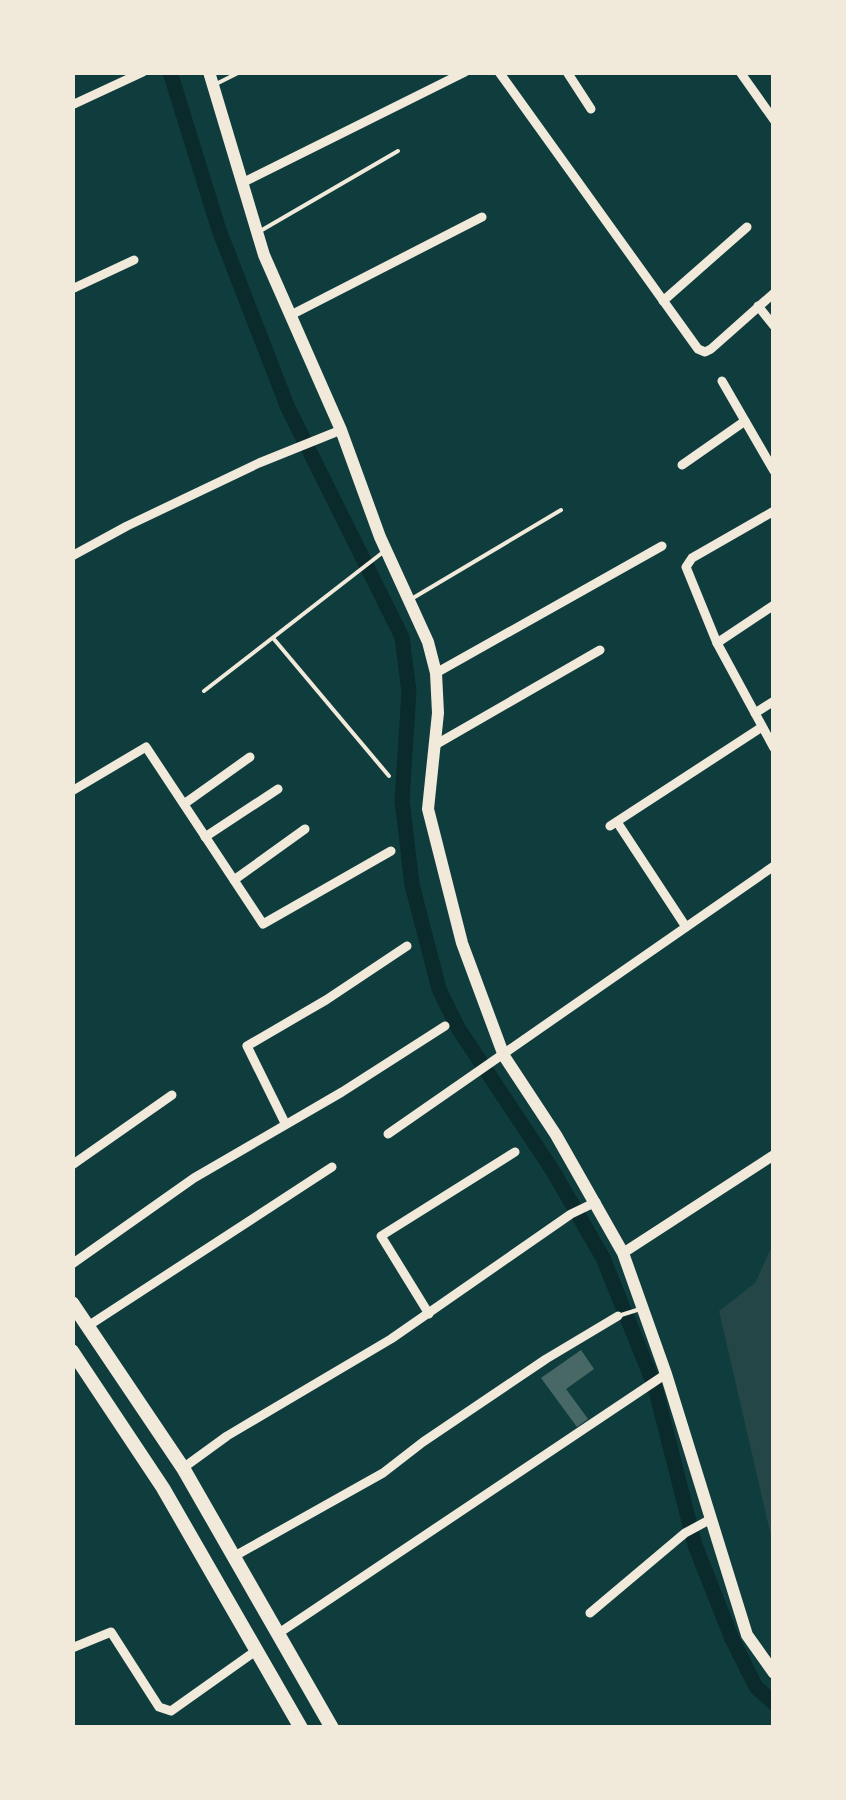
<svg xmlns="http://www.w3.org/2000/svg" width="846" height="1800" font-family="'Open Sans',sans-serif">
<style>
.green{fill:#244646}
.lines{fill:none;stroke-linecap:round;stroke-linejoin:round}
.canal{stroke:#0a2a2b;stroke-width:15}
.building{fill:#486865}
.service{stroke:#f1e9da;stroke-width:4}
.minor{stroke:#f1e9da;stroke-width:9}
.tertiary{stroke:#f1e9da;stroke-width:10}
.secondary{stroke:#f1e9da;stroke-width:12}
.trunk{stroke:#f1e9da;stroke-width:14}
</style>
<rect width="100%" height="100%" fill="#0f3d3e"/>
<polygon class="green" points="773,1244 773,1545 719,1311 755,1283"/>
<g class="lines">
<polyline class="canal" points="170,72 219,230 288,408 402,637 409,692 402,800 412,885 439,989 458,1028 553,1171 603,1258 655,1387 695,1545 732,1639 756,1687 774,1703"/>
</g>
<polygon class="building" points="581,1350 594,1369 566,1389 588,1419 577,1427 541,1378"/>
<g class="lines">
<g class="service">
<polyline points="218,83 240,72"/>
<polyline points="262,230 398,151"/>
<polyline points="413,598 561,510"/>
<polyline points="273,638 389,776"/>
<polyline points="204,691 382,553"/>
<polyline points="618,1316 637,1310"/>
</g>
<g class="minor">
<polyline points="499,72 698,349 705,352 711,349 774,293"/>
<polyline points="567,72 591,109"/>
<polyline points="740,72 774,120"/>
<polyline points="72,105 143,72"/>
<polyline points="242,183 465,72"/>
<polyline points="72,289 134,260"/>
<polyline points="663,301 747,227"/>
<polyline points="758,306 774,326"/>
<polyline points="291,315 482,217"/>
<polyline points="722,381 774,471"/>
<polyline points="682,465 745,421"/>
<polyline points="72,556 127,526 259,463 341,430"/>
<polyline points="774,605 717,643 774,748"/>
<polyline points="717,643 686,567 692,558 774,511"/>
<polyline points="436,673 662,546"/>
<polyline points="755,713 774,701"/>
<polyline points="435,745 600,650"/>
<polyline points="72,791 146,747 263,924 391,851"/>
<polyline points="184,804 250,757"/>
<polyline points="617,822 686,927"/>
<polyline points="610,826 762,727"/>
<polyline points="205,837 278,789"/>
<polyline points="234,880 305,829"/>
<polyline points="285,1123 247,1046 326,1000 407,946"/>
<polyline points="388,1134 774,866"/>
<polyline points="72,1165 172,1095"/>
<polyline points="72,1264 194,1178 342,1092 445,1026"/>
<polyline points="429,1314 381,1236 515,1152"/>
<polyline points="88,1326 332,1167"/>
<polyline points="183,1468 227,1436 391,1339 571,1214 596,1202"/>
<polyline points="233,1557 383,1473 423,1442 546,1359 618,1316"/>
<polyline points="590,1613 685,1533 711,1519"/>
<polyline points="279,1633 666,1374"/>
<polyline points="72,1648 111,1632 159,1707 171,1711 257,1650"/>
</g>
<polyline class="tertiary" points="623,1253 774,1155"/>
<polyline class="secondary" points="209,72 264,255 341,430 380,537 428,642 436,673 438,713 428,809 462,943 504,1056 556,1135 623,1253 666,1374 747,1635 774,1673"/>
<g class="trunk">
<polyline points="72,1303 183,1468 332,1728"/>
<polyline points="72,1351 163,1488 301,1728"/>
</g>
</g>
<rect width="846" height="1800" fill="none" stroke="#f1e9da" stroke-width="150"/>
</svg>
